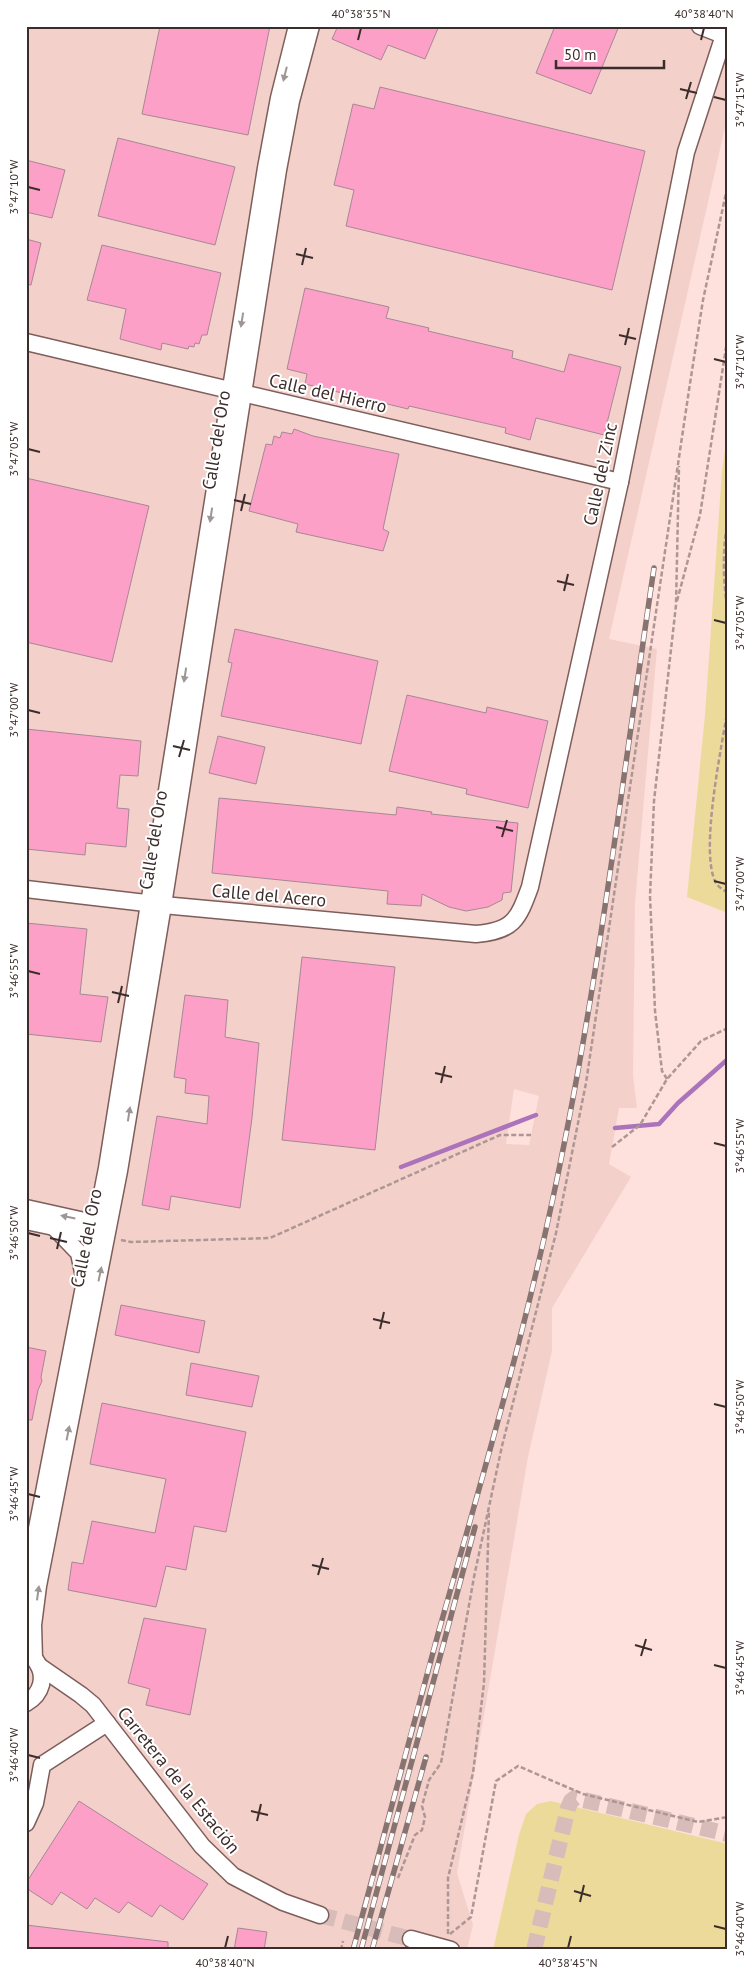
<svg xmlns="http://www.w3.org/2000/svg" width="754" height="1976" font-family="'PT Sans',sans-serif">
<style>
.built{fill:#f4d0cb;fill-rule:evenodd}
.green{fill:#ecda9b}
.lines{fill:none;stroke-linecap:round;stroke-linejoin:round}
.stream{stroke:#ab73ba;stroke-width:4.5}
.building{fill:#fda0c8;stroke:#a78794}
.minor-tunnel{stroke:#d7bcb9;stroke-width:16;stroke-dasharray:16 8;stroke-linecap:butt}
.minor-casing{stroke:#7e5e5a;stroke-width:19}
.path{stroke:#ad9693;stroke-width:2.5;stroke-dasharray:5 2.5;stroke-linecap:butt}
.minor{stroke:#fff;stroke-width:16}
.rail-casing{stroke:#877370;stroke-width:5.5}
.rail{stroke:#fff;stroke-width:4;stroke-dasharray:11;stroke-linecap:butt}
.oneway{fill:#9d9695}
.ticks{fill:none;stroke:#3b2d2b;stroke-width:2}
.labels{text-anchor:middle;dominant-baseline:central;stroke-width:4;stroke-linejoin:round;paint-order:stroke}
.street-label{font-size:18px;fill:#3b2d2b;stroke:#fff}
.neatline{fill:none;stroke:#3b2d2b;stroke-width:2}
.ticks-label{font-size:12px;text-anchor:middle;fill:#3b2d2b}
</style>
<rect width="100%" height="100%" fill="#fee0dc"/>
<path class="built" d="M26,26H728V114L609,639L657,649L635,903L633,1075L637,1108H619L609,1164L631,1177L552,1308V1351L528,1457L457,1873L473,1925L467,1950H26ZM514,1089L539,1096L529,1145L506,1144Z"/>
<g class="green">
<polygon points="728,428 728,913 687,897 705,715 722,471"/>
<polygon points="551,1801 728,1844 728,1950 493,1950 519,1835 526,1814 537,1804"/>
</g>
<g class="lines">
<g class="stream">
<polyline points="615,1128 659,1124 678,1103 728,1059"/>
<polyline points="401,1167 536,1115"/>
</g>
</g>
<g class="building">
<polygon points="160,26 270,26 248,135 142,114"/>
<polygon points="338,26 439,26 425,59 388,45 381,60 332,39"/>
<polygon points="555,26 619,26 591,94 536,73"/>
<polygon points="380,87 645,151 612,290 346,226 354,190 334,185 353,104 374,109"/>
<polygon points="118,138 235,167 215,245 98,216"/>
<polygon points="26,160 65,170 52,218 26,212"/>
<polygon points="26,239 41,243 31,285 26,284"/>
<polygon points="102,245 221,273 207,335 202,335 199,344 195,343 194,347 189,346 188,349 162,343 161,350 120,339 126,309 87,300"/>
<polygon points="305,288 389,307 386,318 429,328 428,331 513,351 512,358 564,372 569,354 621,367 604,435 536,418 530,440 505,433 506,428 409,406 408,409 305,384 307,374 287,369"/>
<polygon points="294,429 313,436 399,454 383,529 389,532 383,551 296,532 298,524 249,511 266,444 272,445 274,436 280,438 282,432 292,434"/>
<polygon points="26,478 149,506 112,662 26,642"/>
<polygon points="235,629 378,661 361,744 221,716 232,663 228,662"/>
<polygon points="407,695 486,713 487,707 548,721 528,808 466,794 467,789 389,771"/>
<polygon points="26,729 141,741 138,776 120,775 117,808 129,809 126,847 86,843 85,855 26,849"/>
<polygon points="218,736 265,747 256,784 209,773"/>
<polygon points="219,798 396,815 397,807 432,812 431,814 518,823 511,892 503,893 502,900 488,907 466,911 449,907 422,894 421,906 387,904 388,891 212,873"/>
<polygon points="26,923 87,929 80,994 108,997 101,1042 26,1034"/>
<polygon points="302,957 395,967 375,1150 282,1140"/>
<polygon points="185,995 228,1000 225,1037 259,1043 252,1118 240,1208 171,1196 169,1210 142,1205 157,1116 207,1124 209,1096 185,1093 186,1079 174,1077"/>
<polygon points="121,1305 205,1321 199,1353 115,1335"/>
<polygon points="26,1347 46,1351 41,1377 42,1381 38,1390 32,1420 26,1420"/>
<polygon points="191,1363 259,1376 252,1407 186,1395"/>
<polygon points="102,1403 246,1432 226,1532 194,1526 186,1570 166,1566 156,1607 68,1590 72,1562 83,1564 92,1521 155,1533 166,1479 90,1464"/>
<polygon points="144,1618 206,1629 190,1715 146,1705 150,1689 128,1683"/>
<polygon points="79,1801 208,1884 183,1920 160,1905 152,1917 128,1902 119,1913 95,1898 87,1909 61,1892 52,1905 26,1888 26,1883"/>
<polygon points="26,1925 168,1942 168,1950 26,1950"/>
<polygon points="238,1928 267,1932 264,1950 234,1950"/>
</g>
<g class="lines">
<g class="minor-tunnel">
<polyline points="320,1915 411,1939"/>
<polyline points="534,1950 568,1808 571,1801 575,1798 728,1834"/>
</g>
<defs>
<g id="minor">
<polyline points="700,26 723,35"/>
<polyline points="26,342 620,482"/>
<path d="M26,889L163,905L476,934C513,931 518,920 530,887L620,482L686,152L727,26"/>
<polyline points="26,1208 107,1226"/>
<polyline points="26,1221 105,1238"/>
<polyline points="54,1227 79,1253 84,1277"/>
<polyline points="26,1585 107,1168 266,168 279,98 297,26"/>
<polyline points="34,1659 33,1625 38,1586 119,1171 163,905 278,170 291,101 311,26"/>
<polyline points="39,1666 81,1695 93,1705 202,1846 233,1876 283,1902 320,1915"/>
<path d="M26,1703C42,1694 47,1676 36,1661"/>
<polyline points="26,1823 35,1803 42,1765 107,1723"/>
<polyline points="411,1939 451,1950"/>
</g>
</defs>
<use href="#minor" class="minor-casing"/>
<g class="path">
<path d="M728,519C722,551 723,582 728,614"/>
<polyline points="677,601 700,515 728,335"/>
<path d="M728,708C722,745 699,853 716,883C718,887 724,890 728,893"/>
<polyline points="667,1079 662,1071 655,1011 650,896 654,801 676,605 679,466"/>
<polyline points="612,1147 640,1125 667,1079 701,1041 728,1028"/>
<polyline points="121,1240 131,1242 270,1238 500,1135 531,1135"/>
<polyline points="398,1878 415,1835 422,1830 425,1817 422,1806 429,1780 441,1763 474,1577 502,1446 556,1233 586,1083 689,390 703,300 728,184"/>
<polyline points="448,1934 448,1878 473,1773 484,1683 489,1510"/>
<polyline points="450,1934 471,1917 496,1781 518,1766 583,1794 698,1822 728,1817"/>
<polyline points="341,1950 343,1941"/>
</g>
<use href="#minor" class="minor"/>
<defs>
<g id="rail">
<path d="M353,1950C382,1845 409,1739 438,1634C478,1492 520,1351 551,1207C597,997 622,781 654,568"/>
<polyline points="361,1950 475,1527"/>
<polyline points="372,1950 426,1757"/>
</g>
</defs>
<use href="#rail" class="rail-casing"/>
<use href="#rail" class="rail"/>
</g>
<defs><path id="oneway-solid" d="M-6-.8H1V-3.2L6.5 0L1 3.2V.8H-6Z" transform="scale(1.25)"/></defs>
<g class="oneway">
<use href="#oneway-solid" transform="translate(285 74) rotate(104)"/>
<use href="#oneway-solid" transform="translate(242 320) rotate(99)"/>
<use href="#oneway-solid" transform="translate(211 515) rotate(99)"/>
<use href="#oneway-solid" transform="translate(185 675) rotate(99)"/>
<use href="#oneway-solid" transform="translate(129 1114) rotate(-81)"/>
<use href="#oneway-solid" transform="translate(68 1217) rotate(-168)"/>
<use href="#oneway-solid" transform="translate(100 1274) rotate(-78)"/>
<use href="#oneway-solid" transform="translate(68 1433) rotate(-79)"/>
<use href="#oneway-solid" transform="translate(38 1593) rotate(-82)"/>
</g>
<path class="ticks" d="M358,40L361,28M701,40L704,28M680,89L697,93M714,97L726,100M686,99L691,82M28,187L40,190M296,254L313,258M302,265L306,248M619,335L636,339M625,345L629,328M714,359L726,362M28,449L40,452M234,500L251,504M241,511L245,494M557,581L574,585M564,591L568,574M714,620L726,623M28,710L40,713M173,746L190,750M179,757L184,740M496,827L513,831M502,837L507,820M714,881L726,884M28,971L40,974M112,992L129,996M118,1003L122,986M435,1073L452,1077M441,1083L445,1066M714,1143L726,1146M28,1233L40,1236M50,1238L67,1242M57,1249L61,1232M373,1319L390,1323M380,1329L384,1312M714,1404L726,1407M28,1494L40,1497M312,1565L329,1569M318,1575L323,1558M635,1645L652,1650M641,1656L646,1639M714,1665L726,1668M28,1755L40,1758M251,1811L268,1815M257,1821L261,1804M574,1891L591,1896M580,1902L584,1885M714,1926L726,1929M225,1948L228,1936M568,1948L571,1936"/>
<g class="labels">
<g class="street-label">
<text transform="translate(328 393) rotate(13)">Calle del Hierro</text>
<text transform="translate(216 440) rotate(-81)">Calle del Oro</text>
<text transform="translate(600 474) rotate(-78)">Calle del Zinc</text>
<text transform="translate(153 840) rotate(-81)">Calle del Oro</text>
<text transform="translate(269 895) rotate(5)">Calle del Acero</text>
<text transform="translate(86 1238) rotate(-79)">Calle del Oro</text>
<text transform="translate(179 1780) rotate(51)">Carretera de la Estación</text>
</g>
</g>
<rect width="754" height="1976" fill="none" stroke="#ffffff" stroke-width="55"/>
<path d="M556 60v8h108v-8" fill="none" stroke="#3b2d2b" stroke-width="2.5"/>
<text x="564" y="60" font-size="15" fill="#3b2d2b" stroke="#ffffff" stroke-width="4" paint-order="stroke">50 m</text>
<rect x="28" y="28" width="698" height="1920" class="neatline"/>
<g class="ticks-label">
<text x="361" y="18">40°38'35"N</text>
<text x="704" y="18">40°38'40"N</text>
<text transform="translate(740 100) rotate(-90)" y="4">3°47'15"W</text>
<text transform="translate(14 187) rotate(-90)" y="4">3°47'10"W</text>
<text transform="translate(740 362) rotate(-90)" y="4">3°47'10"W</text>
<text transform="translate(14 449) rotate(-90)" y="4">3°47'05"W</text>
<text transform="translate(740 623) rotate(-90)" y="4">3°47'05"W</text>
<text transform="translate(14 710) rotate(-90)" y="4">3°47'00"W</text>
<text transform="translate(740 884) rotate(-90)" y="4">3°47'00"W</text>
<text transform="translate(14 971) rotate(-90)" y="4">3°46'55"W</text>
<text transform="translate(740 1146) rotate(-90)" y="4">3°46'55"W</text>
<text transform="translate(14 1233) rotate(-90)" y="4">3°46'50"W</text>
<text transform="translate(740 1407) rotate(-90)" y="4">3°46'50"W</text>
<text transform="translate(14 1494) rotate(-90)" y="4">3°46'45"W</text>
<text transform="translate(740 1668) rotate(-90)" y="4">3°46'45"W</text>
<text transform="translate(14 1755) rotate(-90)" y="4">3°46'40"W</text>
<text transform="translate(740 1929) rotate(-90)" y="4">3°46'40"W</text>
<text x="225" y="1967">40°38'40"N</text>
<text x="568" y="1967">40°38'45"N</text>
</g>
</svg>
